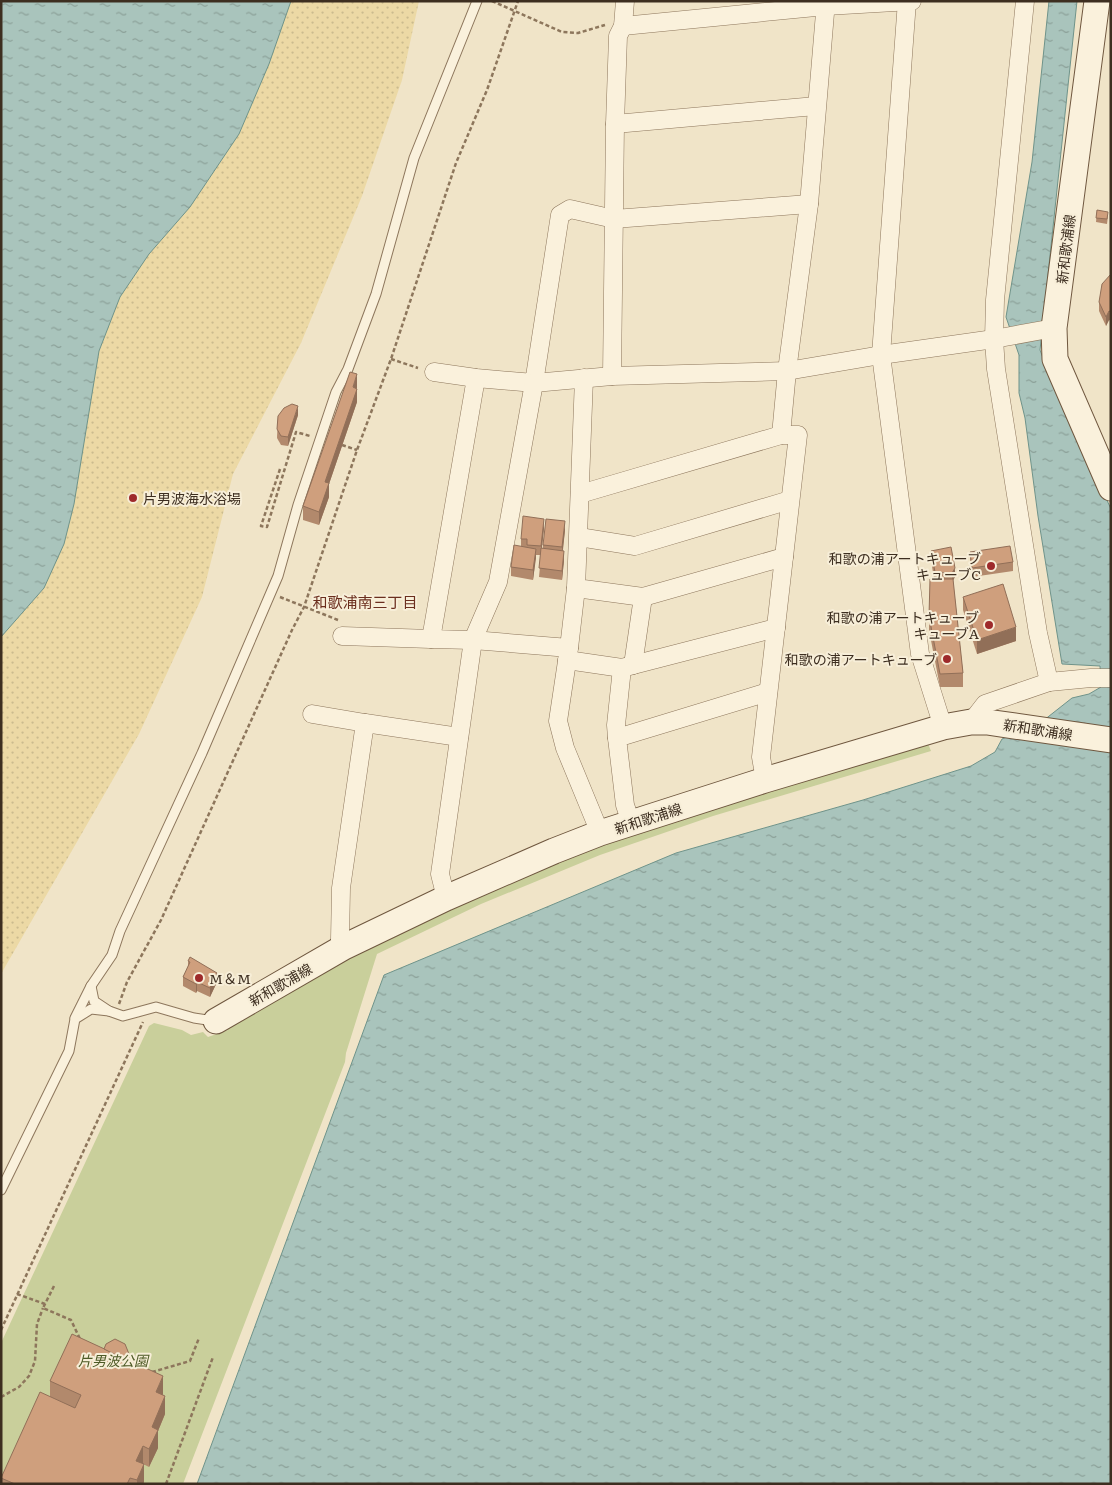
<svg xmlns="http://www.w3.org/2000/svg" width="1112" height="1485" font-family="Literata,'Noto Sans JP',serif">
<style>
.sand{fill:url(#sand-dots)}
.park{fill:#c9cf9b}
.water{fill:url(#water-ripples);stroke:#6f938a}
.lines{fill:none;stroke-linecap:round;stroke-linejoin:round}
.service-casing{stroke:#8d765c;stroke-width:11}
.minor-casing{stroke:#8d765c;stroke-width:19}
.secondary-casing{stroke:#6f573f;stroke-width:27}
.path{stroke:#8d765c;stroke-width:2.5;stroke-dasharray:4 2.5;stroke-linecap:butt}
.service{stroke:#faf1dc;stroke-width:9}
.minor{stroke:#faf1dc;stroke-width:18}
.secondary{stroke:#faf1dc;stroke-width:25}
.wall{fill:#b2896c}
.shaded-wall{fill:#916f58}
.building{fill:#cf9f7d;stroke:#916f58}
.poi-dot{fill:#9e2a2b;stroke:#f7eed8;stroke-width:2}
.labels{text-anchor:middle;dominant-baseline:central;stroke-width:4;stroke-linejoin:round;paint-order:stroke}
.street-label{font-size:14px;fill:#3d2e20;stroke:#f7eed8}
.poi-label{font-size:14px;fill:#3d2e20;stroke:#f7eed8;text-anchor:end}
.park-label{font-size:14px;font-style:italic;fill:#4d5a26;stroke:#f7eed8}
.neighbourhood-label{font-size:15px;fill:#6b2e1e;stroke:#f7eed8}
</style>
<defs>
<pattern id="sand-dots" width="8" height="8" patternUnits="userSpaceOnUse" patternTransform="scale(1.25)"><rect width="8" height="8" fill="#ecd9a5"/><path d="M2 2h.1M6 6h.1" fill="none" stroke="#cbbb8e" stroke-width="1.8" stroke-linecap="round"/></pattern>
<pattern id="water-ripples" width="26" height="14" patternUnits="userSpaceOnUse" patternTransform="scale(1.25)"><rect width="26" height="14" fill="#a9c4bc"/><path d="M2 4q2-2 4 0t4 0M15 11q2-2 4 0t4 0" fill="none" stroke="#8ba098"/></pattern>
</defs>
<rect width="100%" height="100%" fill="#f0e4c8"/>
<polygon class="sand" points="266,1 419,1 402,80 362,196 301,343 233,474 202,597 139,734 1,974 1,581 51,418"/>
<polygon class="park" points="927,741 931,751 713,816 600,855 481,904 377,954 346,1053 345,1062 183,1484 1,1484 1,1343 149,1026 154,1023 182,1030 191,1035 203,1032 208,1037 228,1030 228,1025 370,942 560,861 638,832"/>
<g class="water">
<polygon points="1,1 291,1 269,64 239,134 190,207 149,254 120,297 99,351 74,504 64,544 44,588 1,637"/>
<polygon points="1049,1 1077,1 1040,350 1051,379 1111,509 1111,1484 197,1484 384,975 676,853 863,800 971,766 995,752 1002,739 1039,724 1072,698 1089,694 1101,687 1100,666 1062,664 1038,516 1025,418 1019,393 1019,355 1006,317 1032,162"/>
</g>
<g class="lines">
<defs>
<g id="service">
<polyline points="91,986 112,955 120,931 202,753 278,576 298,505 336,392 348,369 376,294 414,158 477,1"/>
<polyline points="75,1018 91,986 94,1001 109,1011 123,1016 156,1007 194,1018 214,1021"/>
<polyline points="1,1190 69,1051 75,1019 91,1009 109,1011"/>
</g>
<g id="minor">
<polyline points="907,1 881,355 920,654 943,727"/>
<polyline points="1025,1 995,300 994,339 996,369 1038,633 1049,682 1091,678 1111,678"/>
<polyline points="623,26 826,6 912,1"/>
<polyline points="615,124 816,106"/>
<polyline points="434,372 476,378 534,383 560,215 570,209 614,219 809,204"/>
<polyline points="612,376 615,124 618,36 623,26 625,1"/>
<polyline points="476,378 431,639 473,640 569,648 576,588"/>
<polyline points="584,378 576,588 643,597"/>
<polyline points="580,494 781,435"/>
<polyline points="579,537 635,546 790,500"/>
<polyline points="342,636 431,639"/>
<polyline points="569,648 558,721 565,748 600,833"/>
<polyline points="567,660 622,668"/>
<polyline points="633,665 776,628"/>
<polyline points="312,714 365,723"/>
<polyline points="971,722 985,704 1049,682"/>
<polyline points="617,738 616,725 622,668 633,665 643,597 784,557"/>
<polyline points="765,780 761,757 798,435 781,435 787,371 809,204 826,1"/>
<polyline points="631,823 625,805 617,738 768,692"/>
<polyline points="446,898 440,874 473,640 498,582 534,383 612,376 787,371 881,355 994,339 1054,328"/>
<polyline points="344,947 340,940 341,888 365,723 459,737"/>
</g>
<g id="secondary">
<polyline points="1097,1 1054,328 1055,359 1111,488"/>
<polyline points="216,1021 344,947 446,898 554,851 600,833 765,780 943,727 971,722 987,722 1111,740"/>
</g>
</defs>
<use href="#service" class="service-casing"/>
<use href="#minor" class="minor-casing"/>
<use href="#secondary" class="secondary-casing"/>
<g class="path">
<polyline points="492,1 562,32 578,33 605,25"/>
<polyline points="391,359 418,368"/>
<polyline points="342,445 357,450"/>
<polyline points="280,469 261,526 267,527 296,432 310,436"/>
<polyline points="280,597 338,620"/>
<polyline points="119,1004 127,982 161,920 292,630 304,607 357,450 391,359 456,163 487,90 518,1"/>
<polyline points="54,1286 43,1308 71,1320 80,1339"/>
<polyline points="17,1294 45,1304"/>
<polyline points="1,1330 143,1022"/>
<polyline points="152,1372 190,1361 199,1338"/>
<polyline points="1,1397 19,1387 29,1376 35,1361 37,1324 43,1308"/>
<polyline points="166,1484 213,1357"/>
</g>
<use href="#service" class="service"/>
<use href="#minor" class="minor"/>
<use href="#secondary" class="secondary"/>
</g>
<g class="wall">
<polygon points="1097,210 1108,216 1107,224 1096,222"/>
<polygon points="1111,274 1111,321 1109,320 1106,326 1099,311 1099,302"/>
<polygon points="357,389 357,402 329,484 329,497 319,525 303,520 303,506"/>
<polygon points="298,415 288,446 281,445 277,438 278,416"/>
<polygon points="544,528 542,548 543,548 543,545 565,530 563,550 564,560 562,580 539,577 541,555 536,555 533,580 511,576 511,567 521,546 521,539"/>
<polygon points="931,551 955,577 953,580 963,673 963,687 940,687 929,630 929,616 934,579 931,560"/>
<polygon points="970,552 1013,562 1013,571 972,577 970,561"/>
<polygon points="963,597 1016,641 977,654 963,610"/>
<polygon points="188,961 217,982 210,997 197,991 196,993 183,986 183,977 188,967"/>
<polygon points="104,1349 129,1358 128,1360 163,1394 165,1414 158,1431 158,1448 149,1467 143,1464 144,1482 143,1484 1,1484 1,1477 50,1397 50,1381"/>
</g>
<g class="shaded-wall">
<polygon points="1109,311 1109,320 1106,326 1106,317"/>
<polygon points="357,374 357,388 353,401 353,387"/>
<polygon points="357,389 357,402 329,484 329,497 319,525 319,512 325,482"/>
<polygon points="298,406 298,415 288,446 288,437"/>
<polygon points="544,519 544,528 541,555 541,546"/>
<polygon points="565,521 565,530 562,556 562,547"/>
<polygon points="536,549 536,558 533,580 533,570"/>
<polygon points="564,551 564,560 562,580 562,571"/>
<polygon points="955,568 955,577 952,582 952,573"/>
<polygon points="1016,627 1016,641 977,654 977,640"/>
<polygon points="217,973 217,982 210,997 210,988"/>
<polygon points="197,982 197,991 196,993 196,984"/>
<polygon points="163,1376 163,1394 156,1410 156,1392"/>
<polygon points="165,1396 165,1414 158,1431 158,1448 149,1467 149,1449 152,1427"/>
<polygon points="143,1446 143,1464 136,1461"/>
<polygon points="144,1464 144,1482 143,1484 137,1484 137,1480"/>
</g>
<g class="building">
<polygon points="1097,210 1108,212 1107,219 1096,218"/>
<polygon points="1111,274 1111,312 1109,311 1106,317 1099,302 1102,284"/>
<polygon points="350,372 357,374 353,387 357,389 325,482 329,483 319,512 303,506"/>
<polygon points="292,404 298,406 288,437 281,436 277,429 278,416 284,408"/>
<polygon points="523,516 544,519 541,546 527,545 527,539 521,539"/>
<polygon points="546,519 565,521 562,547 543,545"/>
<polygon points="514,545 536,549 533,570 511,567"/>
<polygon points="1010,546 1013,562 972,568 970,552"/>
<polygon points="951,547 955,568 952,573 935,572 931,551"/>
<polygon points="541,548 564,551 562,571 539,568"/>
<polygon points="930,579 953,579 963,673 940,674 929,616"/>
<polygon points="1003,584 1016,627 977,640 963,597"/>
<polygon points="190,957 217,973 210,988 197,982 196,984 183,977 190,962 188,961"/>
<polygon points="72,1334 163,1376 156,1392 165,1396 152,1427 158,1430 149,1449 143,1446 136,1461 144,1464 137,1480 130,1478 127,1484 15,1484 1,1478 40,1392 75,1408 81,1395 50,1381"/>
<polygon points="115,1339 125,1344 129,1354 126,1360 104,1349 106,1344"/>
</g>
<g class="poi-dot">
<circle cx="133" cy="498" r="5"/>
<circle cx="991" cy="566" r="5"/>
<circle cx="989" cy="625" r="5"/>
<circle cx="947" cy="659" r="5"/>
<circle cx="199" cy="978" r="5"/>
</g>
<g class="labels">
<g class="street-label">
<text transform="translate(1065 249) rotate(-83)">新和歌浦線</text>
<text transform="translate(1038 729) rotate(9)">新和歌浦線</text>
<text transform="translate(648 818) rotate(-18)">新和歌浦線</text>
<text transform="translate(280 984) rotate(-30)">新和歌浦線</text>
</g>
<g class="poi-label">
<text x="143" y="498" text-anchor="start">片男波海水浴場</text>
<text x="981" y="558">和歌の浦アートキューブ<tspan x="981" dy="16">キューブC</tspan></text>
<text x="979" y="617">和歌の浦アートキューブ<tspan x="979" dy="16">キューブA</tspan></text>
<text x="937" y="659">和歌の浦アートキューブ</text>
<text x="209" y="978" text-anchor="start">M＆M</text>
</g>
<g class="park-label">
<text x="113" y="1360">片男波公園</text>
</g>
<g class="neighbourhood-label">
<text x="365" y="601">和歌浦南三丁目</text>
</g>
</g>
<rect width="1112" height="1485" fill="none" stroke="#3d2e20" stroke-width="5"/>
</svg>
